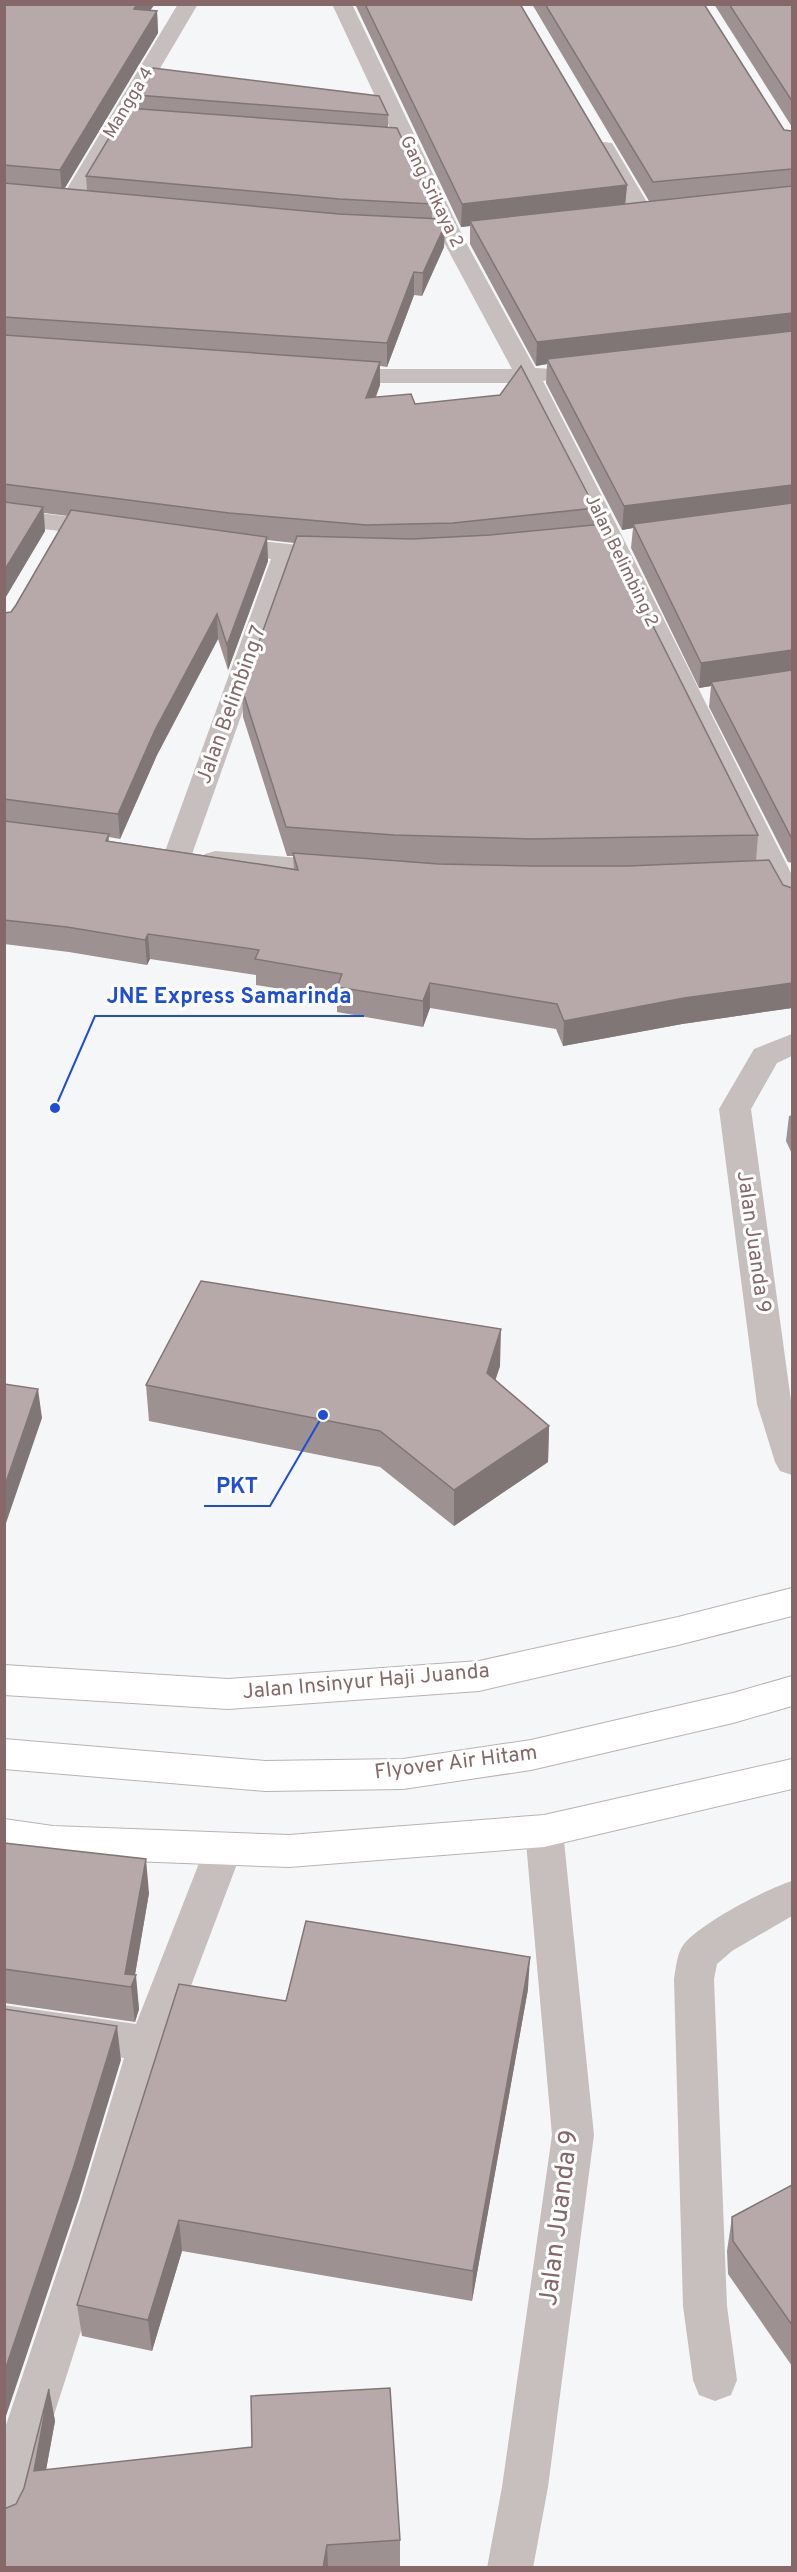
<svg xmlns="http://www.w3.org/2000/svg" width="797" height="2572" font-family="Overpass,sans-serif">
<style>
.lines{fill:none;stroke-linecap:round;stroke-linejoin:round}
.trunk-casing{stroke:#bab2b2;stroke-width:2}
.service{fill:#c7bebe;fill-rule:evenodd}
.minor{fill:#c7bebe;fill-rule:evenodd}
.trunk{fill:#fff;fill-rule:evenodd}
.wall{fill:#9d9191;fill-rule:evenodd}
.shaded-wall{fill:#807676}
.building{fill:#b7a9a9;stroke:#807676;stroke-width:1.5}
.labels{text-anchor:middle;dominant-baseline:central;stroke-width:6;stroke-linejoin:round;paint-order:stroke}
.far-street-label{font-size:18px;fill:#856867;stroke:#fff}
.street-label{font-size:21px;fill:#856867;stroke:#fff}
.near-street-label{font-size:26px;fill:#856867;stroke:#fff}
.leader{fill:none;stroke:#1d4ed8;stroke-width:2}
.callout-dot{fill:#1d4ed8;stroke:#fff;stroke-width:2}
.callout-label{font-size:22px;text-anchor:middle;font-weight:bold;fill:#1d4ed8;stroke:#fff;stroke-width:6;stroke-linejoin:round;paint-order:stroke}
</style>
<rect width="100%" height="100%" fill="#f5f6f8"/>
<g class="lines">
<defs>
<g id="trunk">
<polygon points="792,1588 792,1616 678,1645 479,1691 228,1709 4,1695 4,1665 228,1679 479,1661 678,1617"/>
<polygon points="792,1676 792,1706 733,1723 531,1770 403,1789 265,1791 4,1769 4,1739 265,1761 403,1759 531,1740 733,1693"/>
<polygon points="792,1759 792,1789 544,1847 289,1867 53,1858 4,1851 4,1819 53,1826 289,1835 544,1815"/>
</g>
</defs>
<use href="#trunk" class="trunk-casing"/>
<g class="service">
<polygon points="544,1815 558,1820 563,1831 594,2135 548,2487 533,2568 487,2568 502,2487 552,2135 525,1831 530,1820"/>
<polygon points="224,1832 238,1837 243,1848 169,2044 123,2200 44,2446 27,2518 20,2534 4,2540 4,2431 81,2200 124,2058 4,2040 4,2005 136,2024 205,1848 210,1837"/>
<path d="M792,1881V1916L732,1951L717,1964L714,1979L727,2306L737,2380L731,2395L715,2401L699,2395L693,2380L683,2306L674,1979C676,1967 677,1953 684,1944C701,1923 766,1889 792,1881Z"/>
</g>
<g class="minor">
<polygon points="178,4 198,4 81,202 78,207 70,209 62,207 59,202"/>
<path d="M332,4H352L463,237L535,368L553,369L557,374L553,379L543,381C628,545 709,711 792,875V912L782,909L777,903C691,730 608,555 520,383H370L327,378L323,373L327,368L335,366L370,369H512L441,237Z"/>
<polygon points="604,142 612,143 615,148 654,214 651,219 643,221 635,219 632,214 593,148 596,143"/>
<polygon points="4,509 107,521 116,524 120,529 116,534 107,537 4,524"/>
<polygon points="223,537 336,549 345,552 349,557 345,562 336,565 296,561 191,857 187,863 177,866 167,863 163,857 271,559 214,550 210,545 214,540"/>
<polygon points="215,851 337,861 347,864 351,870 347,876 337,879 205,866 201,860 205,854"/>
<polygon points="792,1034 792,1056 777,1063 751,1109 792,1408 792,1475 780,1471 775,1462 757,1404 719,1109 754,1049"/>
</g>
<use href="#trunk" class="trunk"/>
</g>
<g class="wall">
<path d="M4,4L157,11L158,33L64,188L87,191L86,176L138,109L137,95L388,115V128L432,204V219L445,225L444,247L422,296L414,295L387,367L380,366V385L376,397L415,404L595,508L594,525L636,592L758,835L756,861L783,885L792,888V1008L682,1024L563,1046L556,1029L430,1008L423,1027L337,1012V998L256,985V975L150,959L147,965L69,952L4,944V613L11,612L16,605L68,516L44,513L45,531L4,600ZM267,540L294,543L242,689L243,717L287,856H293L294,869L109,841V837L120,839L157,755L218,639L228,670L268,561Z"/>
<polygon points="355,4 520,4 627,185 625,204 649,201 532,4 704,4 784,130 792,131 792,863 788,862 709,707 711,686 699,688 631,548 633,528 622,530 546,383 547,364 536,366 470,244 470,226 461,227"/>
<polygon points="714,4 792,4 792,127"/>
<polygon points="792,1115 792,1154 786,1141 789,1116"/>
<polygon points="500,1366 495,1380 549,1426 548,1462 454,1526 380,1467 149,1421 146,1385"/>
<polygon points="4,1843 149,1893 135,1975 139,2009 135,2022 4,2003"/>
<polygon points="528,1989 472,2301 182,2251 152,2351 82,2336 77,2305 286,2001"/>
<polygon points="792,2185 792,2366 728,2274 727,2251 732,2217"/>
<polygon points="49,2389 55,2421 46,2470 400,2540 400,2568 4,2568 16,2504 24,2488"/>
</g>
<g class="shaded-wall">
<polygon points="137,4 155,4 135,31 134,9"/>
<polygon points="157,11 158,33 62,193 60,170"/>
<polygon points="627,185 625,207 470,221 470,226 461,227 462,204"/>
<polygon points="445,225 444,247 422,296 423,273"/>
<polygon points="414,272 414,295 387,367 387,343"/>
<polygon points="792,313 792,336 547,359 547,364 536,366 537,342"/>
<polygon points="380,362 380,385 366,421 366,398"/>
<polygon points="792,485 792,508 633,524 633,528 622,530 624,506"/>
<polygon points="43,507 45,531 4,600 4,571"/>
<polygon points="267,537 268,561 228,670 227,645"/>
<polygon points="217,614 218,639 157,755 120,839 118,814 155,730"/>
<polygon points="792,650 792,674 711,682 711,686 699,688 701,663"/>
<polygon points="148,934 150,959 147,965 145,940"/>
<polygon points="430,983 430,1008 423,1027 423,1001"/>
<polygon points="792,983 792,1008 682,1024 563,1046 564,1021 684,998"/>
<polygon points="501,1329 500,1366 486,1409 487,1373"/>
<polygon points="38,1389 42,1418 4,1529 4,1488"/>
<polygon points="549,1426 548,1462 454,1526 454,1490"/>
<polygon points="146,1859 149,1893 134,1980 136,1975 139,2009 135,2022 131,1987 125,1974"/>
<polygon points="530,1957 528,1989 472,2301 473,2271"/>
<polygon points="117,2026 121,2060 79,2199 4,2422 4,2373"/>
<polygon points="179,2220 182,2251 152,2351 148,2320"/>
<polygon points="49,2389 55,2421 40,2502 34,2471"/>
<polygon points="327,2545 328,2568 323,2568"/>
</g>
<g class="building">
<polygon points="4,4 137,4 134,9 157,11 60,170 4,165"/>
<polygon points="365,4 520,4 627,185 462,204"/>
<polygon points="545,4 704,4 784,130 792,131 792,169 653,182"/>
<polygon points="729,4 792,4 792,101"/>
<polygon points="153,68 379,96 388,115 137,95"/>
<polygon points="127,108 397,128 432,204 339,199 86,176"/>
<polygon points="4,183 339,214 442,219 445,225 423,273 414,272 387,343 4,317"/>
<polygon points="792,186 792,313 537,342 470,221"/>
<polygon points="792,331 792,485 624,506 547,359"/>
<polygon points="4,335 380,362 366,398 411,394 415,404 500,395 521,366 595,508 453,523 366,525 229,513 4,484"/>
<polygon points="4,502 43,507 4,571"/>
<polygon points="792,503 792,650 701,663 633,524"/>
<polygon points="71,510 267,537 227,645 217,614 155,730 118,814 4,799 4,613 11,612 16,605"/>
<polygon points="604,524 636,592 758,835 532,839 394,835 286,827 242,689 297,536 412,539 490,535"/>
<polygon points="792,670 792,837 791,837 711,682"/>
<polygon points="4,821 109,834 106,841 298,870 293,853 439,864 533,866 628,866 769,860 783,885 792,888 792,983 684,998 564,1021 557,1004 430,983 423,1001 337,987 342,974 255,959 259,950 148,934 145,940 67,927 4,920"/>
<polygon points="201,1281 501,1329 487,1373 549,1426 454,1490 380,1431 146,1385"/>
<polygon points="4,1384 38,1389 4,1488"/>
<polygon points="4,1843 146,1859 125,1974 136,1975 131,1987 4,1969"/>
<polygon points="306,1921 530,1957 473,2271 179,2220 148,2320 77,2305 179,1984 286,2001"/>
<polygon points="4,2009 117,2026 74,2166 4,2373"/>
<polygon points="792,2185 792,2325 733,2241 732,2217"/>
<polygon points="390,2388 400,2540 327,2545 323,2568 4,2568 4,2509 16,2504 24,2488 49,2389 34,2471 252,2447 251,2396"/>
</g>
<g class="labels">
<g class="far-street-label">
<text transform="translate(129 103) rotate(-59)">Mangga 4</text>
<text transform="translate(431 192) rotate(64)">Gang Srikaya 2</text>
<text transform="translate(621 561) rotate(64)">Jalan Belimbing 2</text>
</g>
<g class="street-label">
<text transform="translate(232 705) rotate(-70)">Jalan Belimbing 7</text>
<text transform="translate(753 1242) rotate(82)">Jalan Juanda 9</text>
<text transform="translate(366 1682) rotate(-5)">Jalan Insinyur Haji Juanda</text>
<text transform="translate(456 1763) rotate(-7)">Flyover Air Hitam</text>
</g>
<g class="near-street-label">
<text transform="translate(560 2218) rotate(-83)">Jalan Juanda 9</text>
</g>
</g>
<path class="leader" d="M55 1108L95 1016H364M323 1415L270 1506H204"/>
<g class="callout-dot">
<circle cx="55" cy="1108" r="6"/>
<circle cx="323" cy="1415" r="6"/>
</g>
<g class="callout-label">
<text x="229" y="1003">JNE Express Samarinda</text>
<text x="237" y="1493">PKT</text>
</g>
<rect width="797" height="2572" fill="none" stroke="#856867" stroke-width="12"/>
</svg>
